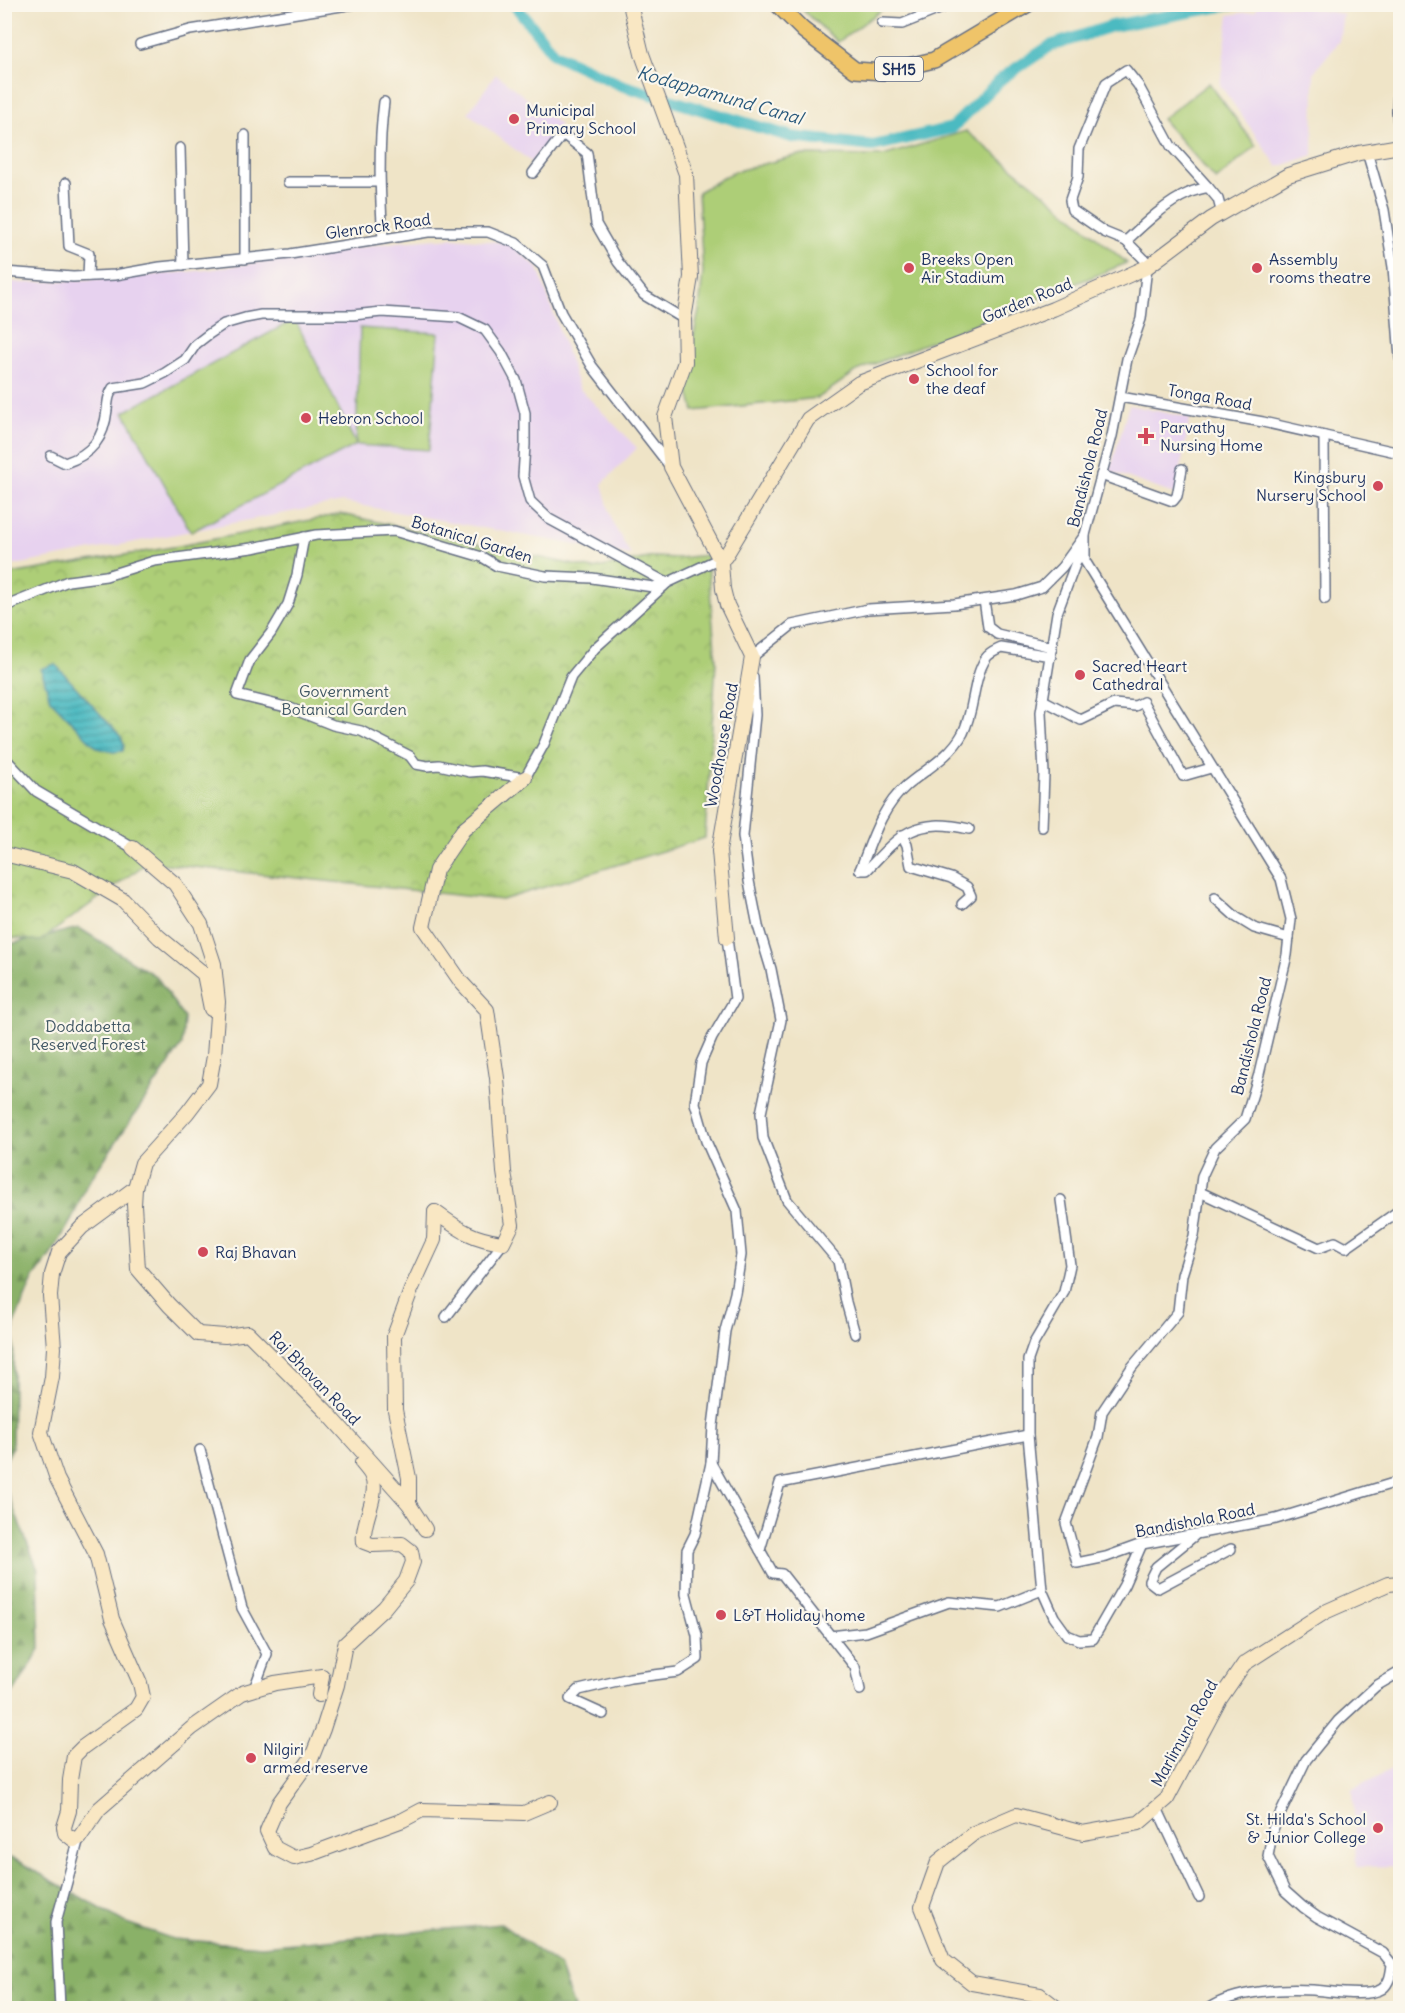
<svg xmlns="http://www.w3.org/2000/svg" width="1405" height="2013" font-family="Delius,sans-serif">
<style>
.built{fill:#e7d2ef}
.forest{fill:url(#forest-firs);stroke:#527063;stroke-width:1.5}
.park{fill:url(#park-crowns);stroke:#647e6a;stroke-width:1.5}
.pitch{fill:#adce77;stroke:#647e6a;stroke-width:1.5}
.water{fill:url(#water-rules);stroke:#337490;stroke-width:1.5}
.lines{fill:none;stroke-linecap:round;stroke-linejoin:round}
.canal{stroke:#4bbac1;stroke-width:12}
.street-casing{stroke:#656e83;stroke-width:12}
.secondary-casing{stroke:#656e83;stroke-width:16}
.primary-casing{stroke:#656e83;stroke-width:18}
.street{stroke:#fff;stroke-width:9}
.secondary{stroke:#f9e7c3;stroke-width:14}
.primary{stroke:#efc469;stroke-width:15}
.poi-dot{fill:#d1495b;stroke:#fbf7ec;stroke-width:2}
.labels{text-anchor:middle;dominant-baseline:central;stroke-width:4.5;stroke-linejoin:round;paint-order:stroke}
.shield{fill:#fbf7ec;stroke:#5e6b89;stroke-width:1.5}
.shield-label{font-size:15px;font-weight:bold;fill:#1b2f5e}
.poi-label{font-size:16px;fill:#1b2f5e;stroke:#fbf7ec;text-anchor:start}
.street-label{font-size:16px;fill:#1b2f5e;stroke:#fbf7ec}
.park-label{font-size:16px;fill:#405764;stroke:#fbf7ec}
.water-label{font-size:18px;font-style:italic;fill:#29597c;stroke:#fbf7ec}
</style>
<defs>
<pattern id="forest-firs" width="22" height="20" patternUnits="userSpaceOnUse" patternTransform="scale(1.5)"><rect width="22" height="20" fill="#8ab168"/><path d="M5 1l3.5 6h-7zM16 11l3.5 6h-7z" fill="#709059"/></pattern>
<pattern id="park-crowns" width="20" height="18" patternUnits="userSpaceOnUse" patternTransform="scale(1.5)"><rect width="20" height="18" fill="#adce77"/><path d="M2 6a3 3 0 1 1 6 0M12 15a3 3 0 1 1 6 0" fill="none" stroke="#94b169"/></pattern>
<pattern id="water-rules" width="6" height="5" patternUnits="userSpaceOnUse" patternTransform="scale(1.5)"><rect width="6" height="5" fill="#4bbac1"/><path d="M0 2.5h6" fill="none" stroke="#3e98a0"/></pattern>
</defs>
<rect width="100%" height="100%" fill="#fbf7ec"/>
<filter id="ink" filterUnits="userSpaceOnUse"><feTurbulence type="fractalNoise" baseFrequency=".0167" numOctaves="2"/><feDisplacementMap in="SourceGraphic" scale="12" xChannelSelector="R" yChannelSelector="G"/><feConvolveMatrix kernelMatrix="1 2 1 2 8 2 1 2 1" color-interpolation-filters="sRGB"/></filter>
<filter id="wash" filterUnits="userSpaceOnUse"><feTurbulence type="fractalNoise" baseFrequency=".008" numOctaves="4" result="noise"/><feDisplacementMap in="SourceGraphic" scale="24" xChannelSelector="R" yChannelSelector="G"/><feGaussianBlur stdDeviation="1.35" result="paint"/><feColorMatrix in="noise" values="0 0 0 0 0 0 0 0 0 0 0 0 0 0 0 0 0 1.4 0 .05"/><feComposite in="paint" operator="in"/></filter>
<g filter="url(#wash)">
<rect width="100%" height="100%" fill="#efe4c7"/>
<g class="built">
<polygon points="1259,4 1303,7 1343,14 1339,41 1314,72 1313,155 1278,167 1220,85 1229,15 1255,11"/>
<polygon points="496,74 560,125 531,162 468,113"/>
<polygon points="454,238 510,243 538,268 579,388 637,448 602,484 613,524 631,555 342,502 5,567 5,281 23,283 131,277 207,270 397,242"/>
<polygon points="1129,405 1190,418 1176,495 1110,471"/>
<polygon points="1400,1765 1400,1866 1356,1867 1353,1789"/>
</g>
<g class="forest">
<polygon points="79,928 157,977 184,1018 182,1045 86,1186 72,1219 54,1250 33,1279 14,1324 12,1448 5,1462 5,945"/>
<polygon points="5,1487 38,1570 40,1649 16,1689 5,1698"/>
<polygon points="4,1856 16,1860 124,1922 173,1939 262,1946 501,1924 559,1966 574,2008 5,2008"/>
</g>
<polygon class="park" points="341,514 593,569 653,557 678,558 707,555 716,661 705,838 502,900 148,862 40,941 5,937 5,575 179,546"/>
<g class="pitch">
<polygon points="797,5 888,5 838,42"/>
<polygon points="1209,83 1256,146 1216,180 1162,119"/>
<polygon points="966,131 1055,202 1127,263 857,371 818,398 694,411 685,377 699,311 703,272 698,192 733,172 798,155 883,156"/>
<polygon points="295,319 356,444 360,328 439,333 429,450 356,445 191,532 124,412"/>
</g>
<polygon class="water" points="55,664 121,737 124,745 123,751 113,752 98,748 88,739 50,699 41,669"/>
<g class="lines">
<polyline class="canal" points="514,4 554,54 621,85 792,137 873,146 952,128 1002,78 1050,46 1112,26 1233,4"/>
</g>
</g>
<g filter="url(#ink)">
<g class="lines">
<defs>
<g id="street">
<polyline points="882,23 902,24 952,4"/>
<polyline points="140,44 190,30 354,4"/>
<polyline points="1400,146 1397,111 1398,94 1400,91"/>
<polyline points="180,148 183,265"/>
<polyline points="1367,152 1384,210 1393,267 1400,358"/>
<polyline points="533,173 563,134 587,153 596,224 618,262 644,295 684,319"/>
<polyline points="288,182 379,182"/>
<polyline points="66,183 69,246 89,254 88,276"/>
<path d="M383,239C380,193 378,148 384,102"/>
<polyline points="1126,241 1104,232 1072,210 1070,200 1078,177 1079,149 1106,83 1126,70 1138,85 1171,146 1208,187"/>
<polyline points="245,259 245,135"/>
<path d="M1150,265L1126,241C1143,225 1167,202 1189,193C1194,190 1202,189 1208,187L1218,199L1222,214"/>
<polyline points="1147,267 1141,319 1127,359 1112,436 1085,535 1085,561 1281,879 1291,919 1287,955 1259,1074 1245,1119 1215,1148 1202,1176 1194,1236 1182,1275 1178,1312 1132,1367 1102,1412 1098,1437 1066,1523 1077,1563 1106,1557 1142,1544 1276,1519 1400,1481"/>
<polyline points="4,272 73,277 115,275 160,267 290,254 428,232 488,232 516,243 543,266 561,313 592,366 669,465"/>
<polyline points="1120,397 1263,422 1400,453"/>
<polyline points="1324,436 1325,599"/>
<path d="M51,456L65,463C92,454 104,438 107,410C108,401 108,396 113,388L145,383L165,373L185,360L196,344L209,334L224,324L245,318L261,315H353L382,312L458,317L485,330L501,352L516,380L525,413V445L523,476L530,501L549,519L667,583"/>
<polyline points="1101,475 1173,501 1177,496 1182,469"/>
<polyline points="304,537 297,575 288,604 271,633 250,660 237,695 290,708 333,725 361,731 410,756 416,764 427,766 439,765 470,772 482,771 525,778 544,744 571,677 595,648 665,585"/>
<polyline points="984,600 988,627 997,634 1052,647"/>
<polyline points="4,607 68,581 106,576 154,561 252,548 316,535 394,531 482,557 497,566 545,576 592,578 653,587 667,583 716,560"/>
<polyline points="752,660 752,657 792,625 868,609 954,604 1016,595 1042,587 1062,567 1085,535"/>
<polyline points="753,677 755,715 743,836 749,881 758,926 771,969 781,1020 761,1113 763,1138 787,1200 838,1261 846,1302 855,1334"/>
<polyline points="1043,700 1081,720 1114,704 1135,706 1143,702 1183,776 1211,768"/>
<polyline points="4,757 36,791 133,848"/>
<polyline points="1400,803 1400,811"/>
<polyline points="1042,827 1044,774 1041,712 1057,613 1082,546"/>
<polyline points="902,835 907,845 911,866 951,878 967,887 971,896 962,904"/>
<path d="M860,870C872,840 881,808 906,786C926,769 950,757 963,733C975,709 972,680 986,658C989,653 997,650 1001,648L1051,656"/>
<path d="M860,870H867C901,833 916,817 969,829"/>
<polyline points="1215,898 1236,917 1254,928 1289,938"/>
<polyline points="1200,1192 1319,1248 1335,1242 1346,1248 1400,1210"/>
<polyline points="1061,1200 1070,1265 1064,1292 1034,1343 1028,1360 1028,1435 1042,1590 1054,1617 1067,1635 1079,1640 1093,1639 1124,1585 1142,1544"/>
<polyline points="446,1317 503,1243"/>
<polyline points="200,1450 242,1608 267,1654 254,1689"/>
<polyline points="711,1463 773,1573 782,1574 855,1667 860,1690"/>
<polyline points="1194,1536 1156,1567 1149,1581 1158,1588 1231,1549"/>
<polyline points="760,1550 780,1483 1028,1435"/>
<polyline points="830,1636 866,1632 949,1602 1000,1607 1042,1590"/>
<polyline points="603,1714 570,1699 579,1690 630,1678 678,1672 698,1659 697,1635 686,1594 687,1550 695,1534 711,1463 713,1426 725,1331 735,1293 741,1255 737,1211 706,1141 695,1103 701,1063 712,1038 735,999 727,938"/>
<polyline points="1157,1808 1199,1897"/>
<polyline points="60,2008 56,1922 79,1838"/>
<path d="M1209,2008C1235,1991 1281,1988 1313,1990C1329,1991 1368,1998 1382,1989C1390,1983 1391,1973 1392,1964L1383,1953L1317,1917L1303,1907L1285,1891L1268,1856L1273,1829L1306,1760L1338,1721L1376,1686L1400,1672"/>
</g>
<g id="secondary">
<polyline points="630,4 642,54 686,174 691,277 684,319 685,362 665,417 671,467 717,554"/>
<polyline points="725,557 808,419 859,383 1053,309 1147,267 1211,219 1288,175 1359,153 1400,146"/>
<polyline points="721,563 723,589 727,605 752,657 719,851 727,938"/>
<polyline points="133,848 175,884 201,924 214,964 218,1002 214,1056 209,1084 187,1113 142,1163 135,1188 134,1205 138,1269 169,1305 198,1334 225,1336 248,1333 325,1410 409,1504 425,1529"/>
<polyline points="4,854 73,871 123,900 159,937 204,974 211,1009"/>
<polyline points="135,1188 82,1227 59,1252 52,1274 50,1296 54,1348 52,1377 41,1432 57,1479 96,1554 112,1619 140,1683 143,1697 136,1709 83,1747 74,1756 70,1780 69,1811 64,1827 65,1833 74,1840 79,1838 99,1809 192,1728 242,1693 275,1683 322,1676 319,1695"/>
<path d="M435,1212C460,1230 472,1239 503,1243L512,1225L504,1172L497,1078L487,1010L461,982L423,927L436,870L463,830L525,778"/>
<path d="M362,1463C365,1467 369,1471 371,1475C381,1494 361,1521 364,1542L372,1545L402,1544L411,1551L413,1562L406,1581L384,1608L345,1644L337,1685L323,1729L312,1757L279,1803L267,1831L275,1848L294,1858L311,1854L403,1820L422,1810L524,1813L550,1802"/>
<polyline points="409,1504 409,1478 395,1410 394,1336 411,1290 434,1240 435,1212"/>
<polyline points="1057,2008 1040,1995 972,1983 943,1960 922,1907 938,1862 974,1833 1016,1815 1083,1833 1139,1823 1167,1799 1220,1699 1244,1664 1325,1612 1388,1584 1400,1583"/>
</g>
<polyline id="primary" points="777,4 803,30 855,70 883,72 934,60 1028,4"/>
</defs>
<use href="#street" class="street-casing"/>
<use href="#secondary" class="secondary-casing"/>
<use href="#primary" class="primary-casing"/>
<use href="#street" class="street"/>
<use href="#secondary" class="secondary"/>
<use href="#primary" class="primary"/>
</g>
</g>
<g class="poi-dot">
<circle cx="514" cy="119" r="6"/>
<circle cx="909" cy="268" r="6"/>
<circle cx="1257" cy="268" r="6"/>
<circle cx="914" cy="379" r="6"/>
<circle cx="306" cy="418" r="6"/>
<path d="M1143 427h6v6h6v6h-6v6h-6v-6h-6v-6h6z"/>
<circle cx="1378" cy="486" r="6"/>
<circle cx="1080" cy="675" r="6"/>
<circle cx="203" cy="1252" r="6"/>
<circle cx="721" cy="1615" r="6"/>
<circle cx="251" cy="1758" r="6"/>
<circle cx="1378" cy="1828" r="6"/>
</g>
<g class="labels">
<rect class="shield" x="875" y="57" width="48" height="24" rx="4.5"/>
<g class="shield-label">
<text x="899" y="69">SH15</text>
</g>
<g class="poi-label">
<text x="526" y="110">Municipal<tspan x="526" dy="18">Primary School</tspan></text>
<text x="921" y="259">Breeks Open<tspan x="921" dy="18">Air Stadium</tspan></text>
<text x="1269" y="259">Assembly<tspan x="1269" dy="18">rooms theatre</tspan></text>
<text x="926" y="370">School for<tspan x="926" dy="18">the deaf</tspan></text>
<text x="318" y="418">Hebron School</text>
<text x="1160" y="427">Parvathy<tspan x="1160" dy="18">Nursing Home</tspan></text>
<text x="1366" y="477" text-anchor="end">Kingsbury<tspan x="1366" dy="18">Nursery School</tspan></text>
<text x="1092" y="666">Sacred Heart<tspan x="1092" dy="18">Cathedral</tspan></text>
<text x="215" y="1252">Raj Bhavan</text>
<text x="733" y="1615">L&amp;T Holiday home</text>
<text x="263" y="1749">Nilgiri<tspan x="263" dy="18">armed reserve</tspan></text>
<text x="1366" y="1819" text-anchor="end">St. Hilda's School<tspan x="1366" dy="18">&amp; Junior College</tspan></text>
</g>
<g class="street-label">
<text transform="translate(378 226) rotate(-8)">Glenrock Road</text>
<text transform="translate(1027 300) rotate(-22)">Garden Road</text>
<text transform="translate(1210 397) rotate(10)">Tonga Road</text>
<text transform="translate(1087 468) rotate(-76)">Bandishola Road</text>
<text transform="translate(472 539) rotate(17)">Botanical Garden</text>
<text transform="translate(721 745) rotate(-80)">Woodhouse Road</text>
<text transform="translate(1251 1036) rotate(-76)">Bandishola Road</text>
<text transform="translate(315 1378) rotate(46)">Raj Bhavan Road</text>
<text transform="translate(1195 1520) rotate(-11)">Bandishola Road</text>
<text transform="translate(1184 1733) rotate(-61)">Marlimund Road</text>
</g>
<g class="park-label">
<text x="344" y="691">Government<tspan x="344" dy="18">Botanical Garden</tspan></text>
<text x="88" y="1026">Doddabetta<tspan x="88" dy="18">Reserved Forest</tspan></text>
</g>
<g class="water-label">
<text transform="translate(720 95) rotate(16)">Kodappamund Canal</text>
</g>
</g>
<rect width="1405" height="2013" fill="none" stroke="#fbf7ec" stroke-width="24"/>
</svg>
